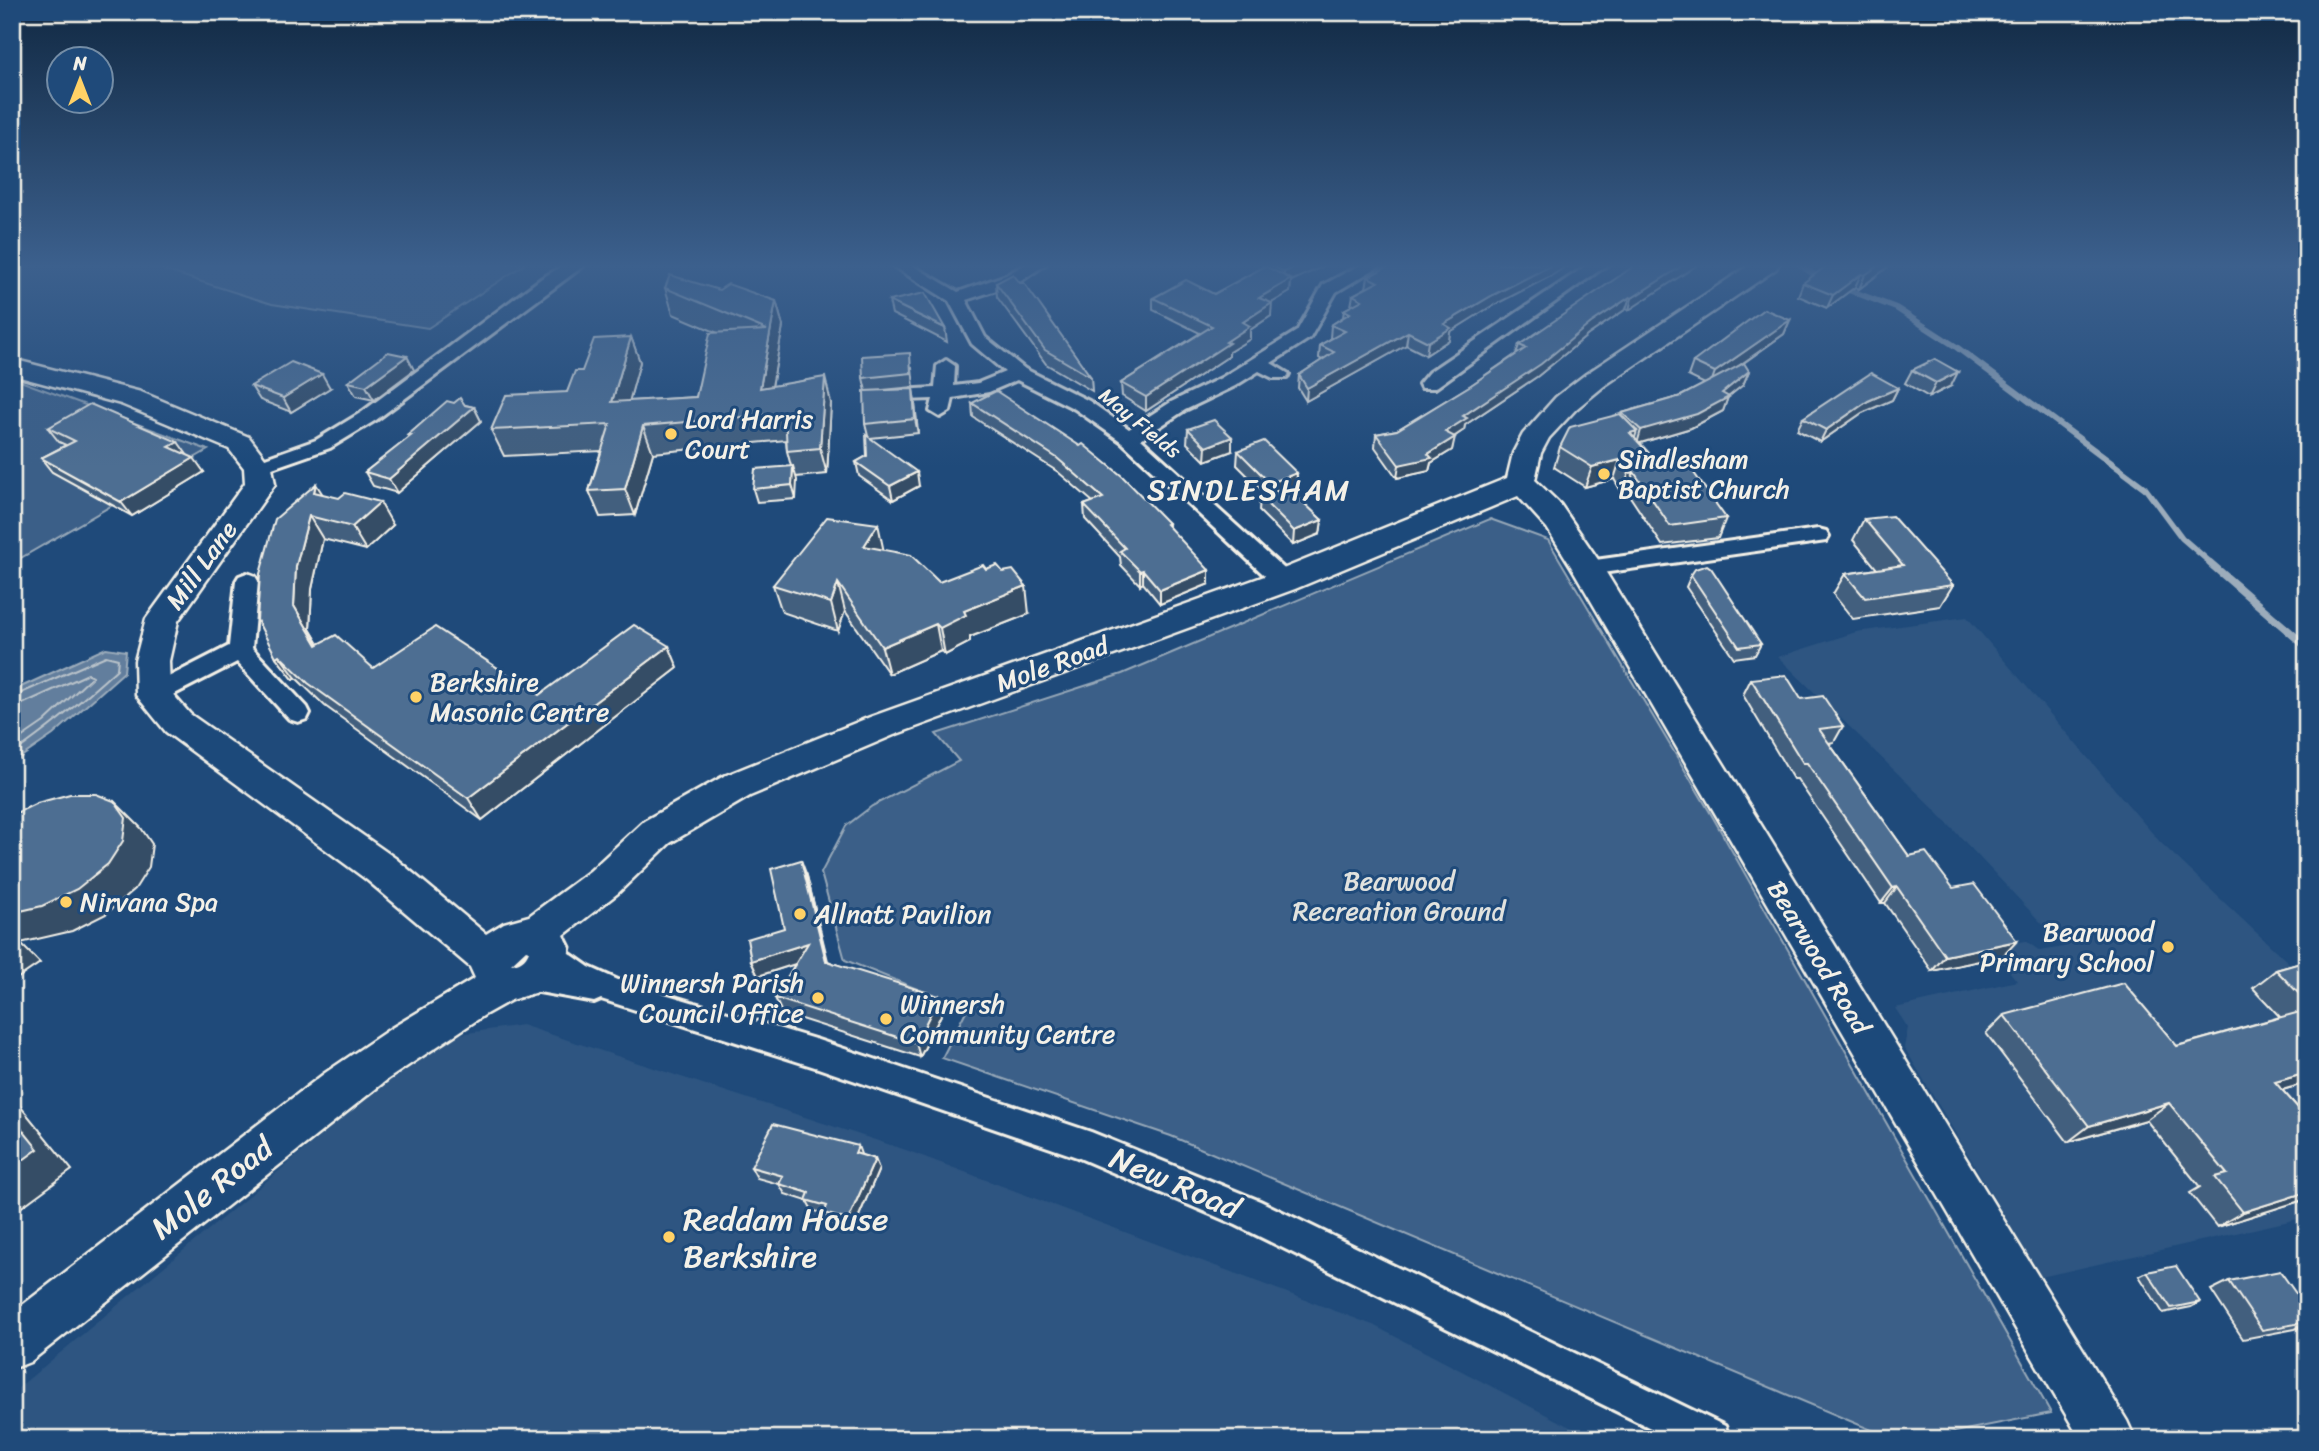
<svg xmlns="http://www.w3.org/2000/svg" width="2319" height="1451" font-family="Sriracha,sans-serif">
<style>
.built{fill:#2d5581}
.green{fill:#3a5f88;stroke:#97a8b8;stroke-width:2}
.water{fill:#627e9d;stroke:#9cacbb;stroke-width:2}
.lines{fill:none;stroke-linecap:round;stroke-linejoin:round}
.shore{stroke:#bac3ca;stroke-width:2}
.stream-far1{stroke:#9cacbb;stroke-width:6}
.stream{stroke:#9cacbb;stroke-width:8}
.street-casing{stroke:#f4f1e8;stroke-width:6}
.secondary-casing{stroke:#f4f1e8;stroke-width:5}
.street{fill:#1f4a7a;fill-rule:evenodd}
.secondary{fill:#1f4a7a;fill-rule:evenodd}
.wall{fill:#425f7e;stroke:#f4f1e8;stroke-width:2}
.shaded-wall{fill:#364d66;stroke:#f4f1e8;stroke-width:2}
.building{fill:#4d6e92;stroke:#f4f1e8;stroke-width:2}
.poi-dot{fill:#ffd166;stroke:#1f4a7a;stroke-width:2.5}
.labels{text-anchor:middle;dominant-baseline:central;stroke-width:6;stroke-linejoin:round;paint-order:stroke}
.far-street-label{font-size:21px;fill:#f4f1e8;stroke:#1f4a7a}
.poi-label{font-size:26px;fill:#f4f1e8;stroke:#1f4a7a;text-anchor:start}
.street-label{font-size:26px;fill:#f4f1e8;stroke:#1f4a7a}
.park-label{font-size:26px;fill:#e1e2de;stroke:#1f4a7a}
.quarter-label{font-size:30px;letter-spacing:2px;fill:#f4f1e8;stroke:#1f4a7a}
.near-street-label{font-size:32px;fill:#f4f1e8;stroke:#1f4a7a}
.near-poi-label{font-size:32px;fill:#f4f1e8;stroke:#1f4a7a;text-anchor:start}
</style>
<rect width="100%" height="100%" fill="#1f4a7a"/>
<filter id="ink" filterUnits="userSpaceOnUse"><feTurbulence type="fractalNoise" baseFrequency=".0143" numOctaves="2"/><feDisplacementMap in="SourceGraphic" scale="14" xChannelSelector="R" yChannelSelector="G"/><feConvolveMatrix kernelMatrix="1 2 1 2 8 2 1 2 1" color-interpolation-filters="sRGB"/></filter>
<g filter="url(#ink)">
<g class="built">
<polygon points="1967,617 2160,842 2307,980 2307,1217 2041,1277 1904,1047 1908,1028 1895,1008 2017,981 1990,947 2026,941 2040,951 2064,947 1932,807 1778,657 1856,632"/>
<polygon points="522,1025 906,1150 1373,1325 1593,1439 12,1439 12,1393 440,1037"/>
</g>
<g class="green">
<polygon points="152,264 525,264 428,328 272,304 151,266"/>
<polygon points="12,379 23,382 208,450 12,563"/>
<polygon points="1490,519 1548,540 1711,814 2051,1413 1920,1439 1893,1439 1171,1136 942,1058 967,1009 845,960 821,873 846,826 872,806 959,761 936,734 1122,674"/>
</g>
<polygon class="water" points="106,648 126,651 124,672 53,735 12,763 12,691"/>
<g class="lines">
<g class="shore">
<path d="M12,697L106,656L118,659L117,669C83,700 50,728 12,754"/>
<polyline points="12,706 20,705 88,674 93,676 44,722 12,744"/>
</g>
<g class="stream-far1">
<polyline points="1799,264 1822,280"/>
<polyline points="1841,287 1896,308 1955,346 2145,488 2182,538 2212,564"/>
</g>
<polyline class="stream" points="2210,563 2307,647"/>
<defs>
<g id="street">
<polygon points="566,264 586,264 376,420 330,448 258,473 251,471 248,467 251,463 316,440 362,412 542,278"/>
<polygon points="890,264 910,264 958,292 1006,275 1026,264 1046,264 1018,283 966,300 985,337 1025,369 1089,401 1129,429 1171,402 1221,378 1297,331 1323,285 1362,264 1383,264 1336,292 1310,338 1271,363 1289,374 1287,378 1273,378 1259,371 1235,386 1185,410 1141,439 1292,576 1295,581 1292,586 1284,589 1276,586 1122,442 1075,409 1017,380 989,392 953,398 950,411 940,417 930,411 933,399 875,401 872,397 882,391 935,388 937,366 946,360 955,366 954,386 978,383 1005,372 972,344 949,301"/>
<polygon points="1589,264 1608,264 1435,388 1421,388 1419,384 1429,372"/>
<polygon points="1818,529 1826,531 1829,536 1826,541 1588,575 1580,573 1577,568 1580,563 1588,561"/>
<polygon points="247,573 255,576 258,581 252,648 307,707 310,713 307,719 298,722 289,719 237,662 161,701 153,704 145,701 141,695 145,689 229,646 236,581 239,576"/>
<polygon points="549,943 559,946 589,967 618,980 818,1040 1091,1132 1260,1201 1725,1426 1730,1439 1673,1439 1236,1225 1077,1157 818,1068 601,999 594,1002 517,988 513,979 517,970 527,966 547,969 539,964 535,955 539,946"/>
</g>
<path id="secondary" d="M1751,264H1779L1776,269L1604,386L1576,409L1549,438L1541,453L1535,480L1560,504L1599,561L2127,1421L2135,1439H2080L1572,568L1547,528L1518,496L1295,589L894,735L750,796L670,843L618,893L564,935L570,947L568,956L559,976L547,989L511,1000L486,1014L388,1079L30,1362L12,1369V1313L325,1073L390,1029L475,978L470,967L367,880L166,732L136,695L135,661L146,619L245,483L244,468L229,449L121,404L12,375V359L141,392L249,437L272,467L275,484L178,621L169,661L170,691L190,714L395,858L486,934L504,923L529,916L590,871L644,821L724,776L870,717L1273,573L1507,478L1513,453L1523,434L1556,397L1586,374ZM526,950L529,951C526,959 519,964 511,964Z"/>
</defs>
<use href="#street" class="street-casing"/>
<use href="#secondary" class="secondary-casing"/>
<use href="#street" class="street"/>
<use href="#secondary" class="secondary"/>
</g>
<g class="wall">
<polygon points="1263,264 1328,264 1291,281 1290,292 1271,303 1271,316 1250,330 1250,339 1229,352 1229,356 1146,411 1122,396 1121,383 1200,333 1153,310 1153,298 1214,294 1262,268"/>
<polygon points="1892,264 1859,289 1855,287 1827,308 1798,296 1803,283"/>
<polygon points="1643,267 1629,310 1626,309 1588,335 1538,376 1465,425 1464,430 1454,437 1452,450 1431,463 1429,471 1397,478 1375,447 1376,434 1397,430 1471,385 1516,354 1519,345"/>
<polygon points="1551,276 1490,307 1450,332 1449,340 1426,355 1406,345 1306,401 1298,388 1299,375 1322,360 1319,358 1320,345 1332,338 1330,338 1331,325 1343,317 1344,310 1351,306 1353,295 1366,288 1368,277"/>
<polygon points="996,283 1091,377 1092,391 1046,364 997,297"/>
<polygon points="665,288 776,301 783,326 772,386 831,403 827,474 796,477 796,499 757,502 753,489 791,466 787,451 786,440 653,453 635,515 600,517 589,491 601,451 504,456 491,430 567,392 582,371 631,337 640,362 629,401 696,397 718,333 673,314"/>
<polygon points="889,301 945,328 947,342 892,314"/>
<polygon points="1790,320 1784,334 1738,367 1749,371 1743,385 1728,397 1723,411 1691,428 1640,443 1663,469 1726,518 1718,538 1662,545 1627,492 1622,493 1614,479 1585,487 1554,467 1560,447 1621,416 1622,413 1681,396 1705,384 1688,376 1693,362"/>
<polygon points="912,367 914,387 883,390 913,389 918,433 870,438 919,486 893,500 859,476 856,462 867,456 868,436 865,424 866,391 863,378"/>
<polygon points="414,370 374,400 356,396 348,382"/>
<polygon points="1912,370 1951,386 1929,397 1905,383"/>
<polygon points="251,386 330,388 291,412 260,400"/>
<polygon points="1898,388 1892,400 1862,413 1820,442 1797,430 1803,418"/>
<polygon points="972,403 1168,523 1168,526 1209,584 1160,604 1143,583 1140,585 1121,565 1120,557 1085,519 1084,505 1093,502 1058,472 973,417"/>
<polygon points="465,405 474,407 481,421 397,493 373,486 365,472 410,437 408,435"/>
<polygon points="48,428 188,456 204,472 132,516 52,472 41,458 66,445 59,442"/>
<polygon points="1188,429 1232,451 1205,461 1187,443"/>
<polygon points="1238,451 1297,473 1296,486 1289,489 1322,520 1320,534 1293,545 1259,511 1260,497 1267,495 1237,465"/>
<polygon points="323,495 393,525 366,550 323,539 312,589 310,629 319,644 373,668 539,695 678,668 482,820 325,706 296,678 293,679 276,657 260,574"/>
<polygon points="1864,519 1953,585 1940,606 1853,619 1833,594 1845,574 1877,569 1853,540"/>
<polygon points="883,550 939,582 1029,614 970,637 970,642 945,655 941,651 889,674 845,611 838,631 782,612 773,585"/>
<polygon points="1691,575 1761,644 1755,655 1734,658 1686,587"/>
<polygon points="1751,679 1801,699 1843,726 1834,742 1829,743 1909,856 2003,956 1932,971 1885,903 1881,903 1797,779 1793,779 1743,695"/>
<polygon points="807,876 828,961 943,1011 920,1057 782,1013 775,998 795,964 758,976 751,961 784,928"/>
<polygon points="2307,961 2307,1083 2282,1090 2307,1118 2307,1209 2300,1201 2217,1227 2190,1193 2200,1187 2146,1120 2068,1142 1986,1033 2004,1015 2177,1046 2280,1017 2253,988 2276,970"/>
<polygon points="861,1155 875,1159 879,1169 853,1230 829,1223 824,1214 812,1210 807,1201 785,1194 779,1184 757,1178 751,1167"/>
<polygon points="2147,1272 2200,1302 2191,1307 2163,1313 2139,1276"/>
<polygon points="2229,1281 2307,1309 2307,1324 2295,1329 2243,1339 2211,1290"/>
<polygon points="2307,1389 2307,1402 2300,1391"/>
</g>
<g class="shaded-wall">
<polygon points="1301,264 1328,264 1291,281 1290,292 1258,311 1259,298 1283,284 1284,272"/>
<polygon points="1554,264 1570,264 1551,276 1490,307 1450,332 1449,340 1426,355 1428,342 1444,324 1493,295"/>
<polygon points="1685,264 1699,264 1629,310 1632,298"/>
<polygon points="1880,264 1892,264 1859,289 1865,275"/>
<polygon points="1861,274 1855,287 1827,308 1833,295"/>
<polygon points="1630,297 1626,309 1588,335 1538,376 1465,425 1464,430 1443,444 1445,432 1463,416 1591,323"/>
<polygon points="776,301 783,326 767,414 760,388"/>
<polygon points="1272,303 1271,316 1250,330 1250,339 1229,352 1229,356 1146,411 1146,397 1226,342 1243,322"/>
<polygon points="1790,320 1784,334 1710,386 1715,372"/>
<polygon points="1408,332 1406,345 1306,401 1307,388"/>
<polygon points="631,337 640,362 622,428 612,402"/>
<polygon points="407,356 414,370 374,400 366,386"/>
<polygon points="1749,371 1743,385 1728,397 1723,411 1691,428 1637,444 1641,430 1722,393"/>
<polygon points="1958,372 1951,386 1929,397 1936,383"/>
<polygon points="322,374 330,388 291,412 283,398"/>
<polygon points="825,377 831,403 827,474 820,448"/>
<polygon points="1898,388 1892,400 1862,413 1820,442 1826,430 1868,401"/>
<polygon points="913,389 915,402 918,433 915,419"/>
<polygon points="474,407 481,421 397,493 389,479"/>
<polygon points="643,426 653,453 635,515 625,489"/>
<polygon points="1637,431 1631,450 1630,433"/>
<polygon points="1232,437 1232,451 1205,461 1206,447"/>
<polygon points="1455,437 1452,450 1431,463 1429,471 1397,478 1399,465 1428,454"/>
<polygon points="178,442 188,456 169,447"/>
<polygon points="194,458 204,472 132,516 121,502"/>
<polygon points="1620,460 1614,479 1585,487 1592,467"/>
<polygon points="793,466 797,480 796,499 792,485"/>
<polygon points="917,472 919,486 893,500 890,486"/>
<polygon points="1634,472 1627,492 1622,493 1629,473"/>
<polygon points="1297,473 1296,486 1269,497 1270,483"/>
<polygon points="316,484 331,507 314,492"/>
<polygon points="380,502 393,525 366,550 352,527"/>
<polygon points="309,516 323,539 312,589 310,629 333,668 317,645 294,606 296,566"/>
<polygon points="1322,520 1320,534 1293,545 1294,531"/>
<polygon points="878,524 884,552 864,546"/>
<polygon points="1143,570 1143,583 1140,585 1140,571"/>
<polygon points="1209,570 1209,584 1160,604 1160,590"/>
<polygon points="838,583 845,611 838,631 831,603"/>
<polygon points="1026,586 1029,614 970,637 970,642 945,655 940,628 964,611"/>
<polygon points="936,624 941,651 889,674 882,647"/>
<polygon points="669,646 678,668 482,820 468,798"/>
<polygon points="279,655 296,678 293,679 276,657"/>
<polygon points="114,801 141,828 152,844 149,867 135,889 106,914 72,931 20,943 40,963 12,982 12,913"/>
<polygon points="801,860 807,876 831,976 826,961"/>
<polygon points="1897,887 1885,903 1881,903 1893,888"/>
<polygon points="2017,941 2003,956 1932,971 1945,956"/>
<polygon points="808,943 814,958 758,976 751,961"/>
<polygon points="939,996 943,1011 920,1057 916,1043"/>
<polygon points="2307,1073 2307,1083 2250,1099 2275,1082"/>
<polygon points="12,1096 72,1170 12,1214"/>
<polygon points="2169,1103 2146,1120 2068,1142 2089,1126"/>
<polygon points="858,1146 862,1157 855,1153"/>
<polygon points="875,1159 879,1169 853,1230 848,1220"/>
<polygon points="2307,1192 2307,1197 2300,1201 2217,1227 2243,1212"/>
</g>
<g class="building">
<polygon points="1270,264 1301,264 1284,272"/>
<polygon points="1392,264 1554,264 1493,295 1444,324 1451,328 1428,342 1408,332 1307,388 1299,375 1334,352 1320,345 1345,331 1331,325 1350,313 1344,310 1362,300 1353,295 1378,282 1368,277"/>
<polygon points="1637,264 1643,267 1648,264 1685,264 1632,298 1630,297 1591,323 1541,364 1463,416 1467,418 1445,432 1455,437 1428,454 1432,458 1399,465 1376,434 1397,430 1471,385 1526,348 1519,345"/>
<polygon points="1829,264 1880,264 1865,275 1861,274 1833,295 1803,283"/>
<polygon points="1265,266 1291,279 1259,298 1272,303 1243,322 1250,326 1226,342 1229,343 1146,397 1121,383 1212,326 1153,298 1186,280 1214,294"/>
<polygon points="1013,274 1020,283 1024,283 1091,377 1045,350 996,283"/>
<polygon points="670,275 719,290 728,284 776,301 760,388 825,377 820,448 787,451 785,413 643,426 625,489 589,491 610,424 491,430 506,395 567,392 575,371 582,371 594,339 631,337 612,402 696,397 710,333 767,330 665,288"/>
<polygon points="925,293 945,328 889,301"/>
<polygon points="1764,309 1790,320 1715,372 1693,362"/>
<polygon points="388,352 407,356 366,386 348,382"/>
<polygon points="910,353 911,373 863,378 862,356"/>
<polygon points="1935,359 1958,372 1936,383 1912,370"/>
<polygon points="291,362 322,374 283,398 251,386"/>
<polygon points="1744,363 1749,371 1722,393 1729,397 1697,414 1641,430 1622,413 1681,396"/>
<polygon points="1871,373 1898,388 1868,401 1826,430 1803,418"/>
<polygon points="913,389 915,419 865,424 864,391"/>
<polygon points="996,391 1080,446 1083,444 1122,476 1168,523 1166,524 1209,570 1160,590 1143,570 1140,571 1120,551 1125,548 1084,505 1103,498 1057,458 972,403"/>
<polygon points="460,398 465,405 474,407 389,479 365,472 412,435 408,435 447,401 454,403"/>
<polygon points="90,404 178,442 169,447 194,458 121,502 41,458 75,441 48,428"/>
<polygon points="1620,414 1637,431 1630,433 1663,469 1689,466 1726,518 1670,526 1634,472 1629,473 1620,460 1592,467 1560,447 1570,427"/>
<polygon points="1214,420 1232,437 1206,447 1188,429"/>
<polygon points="866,435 917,472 890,486 856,462 867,456"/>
<polygon points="1264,441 1297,473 1270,483 1238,451"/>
<polygon points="793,466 792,485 753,489 755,469"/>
<polygon points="316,484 314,492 339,498 345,493 380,502 352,527 309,516 296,566 294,606 317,645 336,635 373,668 435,627 539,695 634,625 669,646 468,798 308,683 279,655 276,657 257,620 260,574 275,519"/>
<polygon points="1287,487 1322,520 1294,531 1260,497"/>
<polygon points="1892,516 1953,585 1865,598 1845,574 1903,565 1864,519"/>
<polygon points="827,517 878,524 864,546 911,555 939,582 983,565 986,569 997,565 1003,572 1013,570 1026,586 964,611 966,615 940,628 936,624 882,647 838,583 831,603 773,585"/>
<polygon points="1707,565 1711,568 1761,644 1739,647 1691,575 1695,569"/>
<polygon points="1786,675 1801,699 1823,696 1843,726 1819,729 1909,856 1926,852 1953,888 1974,884 2017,941 1945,956 1897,887 1893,888 1807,763 1803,763 1751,679"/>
<polygon points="70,794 96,794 114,801 126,818 123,841 108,864 77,889 42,906 12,913 12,815 37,803"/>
<polygon points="801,860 826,961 939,996 916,1043 775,998 808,943 751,961 747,939 784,928 771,869"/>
<polygon points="2307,961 2307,1002 2276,970"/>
<polygon points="2124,983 2177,1046 2307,1010 2307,1073 2275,1082 2307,1118 2307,1192 2243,1212 2215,1177 2227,1174 2169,1103 2089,1126 2004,1015"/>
<polygon points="12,1117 38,1149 12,1168"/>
<polygon points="773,1124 858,1146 855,1153 875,1159 848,1220 824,1213 827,1206 806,1200 809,1193 779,1184 783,1176 751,1167"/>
<polygon points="2176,1266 2200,1302 2171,1308 2147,1272"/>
<polygon points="2280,1271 2307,1309 2307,1322 2262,1330 2229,1281"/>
</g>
</g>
<linearGradient id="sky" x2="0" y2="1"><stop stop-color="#112943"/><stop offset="0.57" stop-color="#3c608d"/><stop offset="1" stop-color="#3c608d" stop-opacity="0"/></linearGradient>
<rect width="2319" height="467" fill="url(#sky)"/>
<g class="poi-dot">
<circle cx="671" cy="434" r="7"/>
<circle cx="1604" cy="474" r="7"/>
<circle cx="416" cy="697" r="7"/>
<circle cx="66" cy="902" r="7"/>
<circle cx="800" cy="914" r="7"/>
<circle cx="2168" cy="947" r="7"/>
<circle cx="818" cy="998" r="7"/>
<circle cx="886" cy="1019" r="7"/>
<circle cx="669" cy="1237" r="7"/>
</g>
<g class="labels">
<g class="far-street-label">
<text transform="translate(1140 423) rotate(39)">May Fields</text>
</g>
<g class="poi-label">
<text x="685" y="419">Lord Harris<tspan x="685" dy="30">Court</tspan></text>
<text x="1618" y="459">Sindlesham<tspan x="1618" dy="30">Baptist Church</tspan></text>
<text x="430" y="682">Berkshire<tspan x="430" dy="30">Masonic Centre</tspan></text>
<text x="80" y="902">Nirvana Spa</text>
<text x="814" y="914">Allnatt Pavilion</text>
<text x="2154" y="932" text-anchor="end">Bearwood<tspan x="2154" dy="30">Primary School</tspan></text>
<text x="804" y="983" text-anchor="end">Winnersh Parish<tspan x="804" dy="30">Council Office</tspan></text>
<text x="900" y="1004">Winnersh<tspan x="900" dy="30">Community Centre</tspan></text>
</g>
<g class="street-label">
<text transform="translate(201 565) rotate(-54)">Mill Lane</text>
<text transform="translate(1052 664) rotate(-20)">Mole Road</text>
<text transform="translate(1819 957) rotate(59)">Bearwood Road</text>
</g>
<g class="park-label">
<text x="1399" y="881">Bearwood<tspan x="1399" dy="30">Recreation Ground</tspan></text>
</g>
<g class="quarter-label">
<text x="1249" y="490">SINDLESHAM</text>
</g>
<g class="near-street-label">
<text transform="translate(1175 1183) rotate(23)">New Road</text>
<text transform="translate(212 1188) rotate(-38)">Mole Road</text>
</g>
<g class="near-poi-label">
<text x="683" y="1219">Reddam House<tspan x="683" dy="37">Berkshire</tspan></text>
</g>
</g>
<rect width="2319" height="1451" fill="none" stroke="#1f4a7a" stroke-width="42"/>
<rect x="21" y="21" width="2277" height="1409" fill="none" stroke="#f4f1e8" stroke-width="2.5" filter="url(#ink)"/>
<g transform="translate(80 80)"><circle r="33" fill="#1f4a7a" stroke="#748da6" stroke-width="2"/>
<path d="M0-5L12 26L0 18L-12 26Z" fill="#ffd166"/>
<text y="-10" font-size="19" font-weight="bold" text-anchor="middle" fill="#f4f1e8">N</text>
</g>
</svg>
